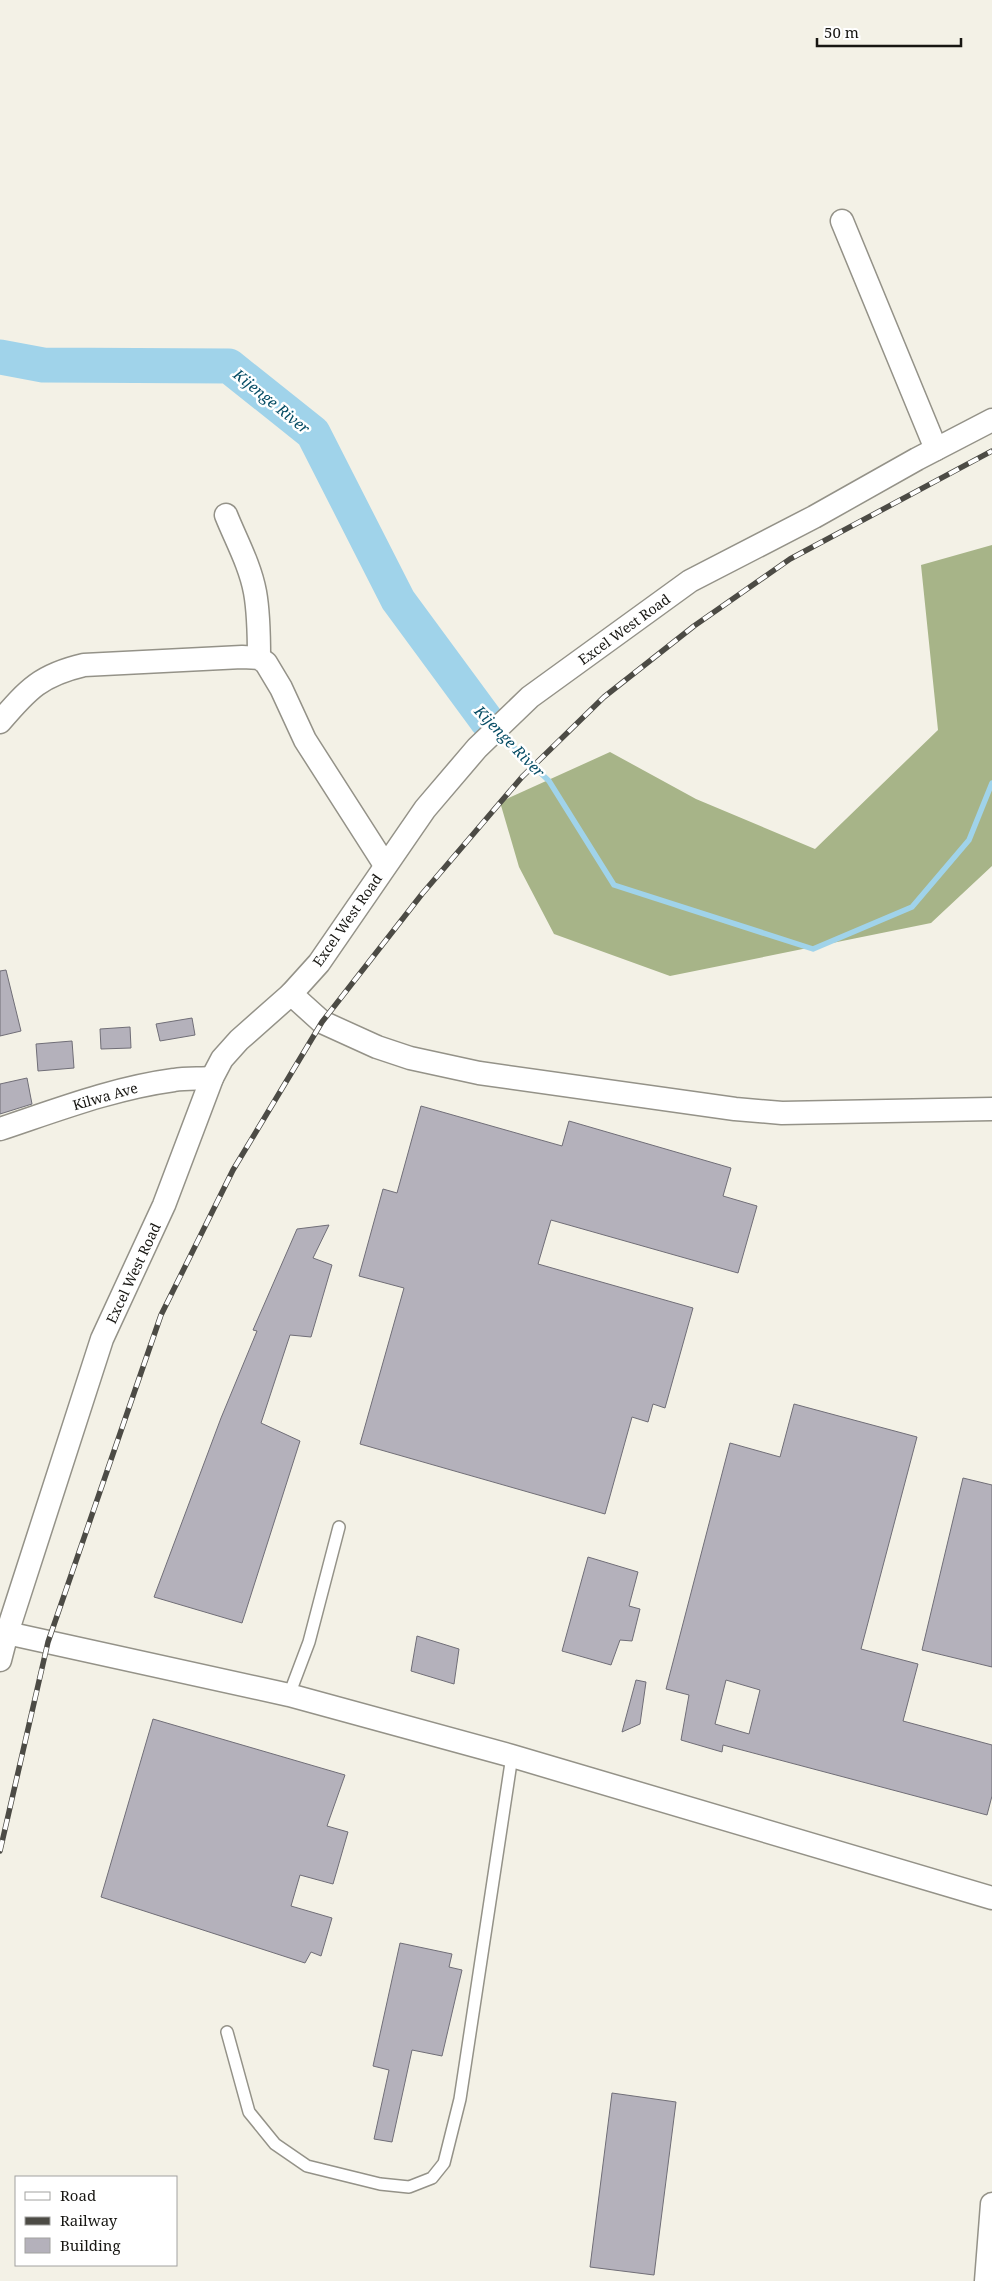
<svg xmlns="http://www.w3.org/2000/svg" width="992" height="2281" font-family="'Noto Serif',serif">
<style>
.forest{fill:#a7b488}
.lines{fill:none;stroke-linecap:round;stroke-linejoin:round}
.stream{stroke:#a0d3ea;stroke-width:5.5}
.river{stroke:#a0d3ea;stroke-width:35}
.building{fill:#b4b1bb;stroke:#706e77;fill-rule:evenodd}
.service-casing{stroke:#949288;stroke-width:14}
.minor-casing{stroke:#949288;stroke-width:25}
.service{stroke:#fff;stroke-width:11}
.minor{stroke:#fff;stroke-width:22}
.rail-casing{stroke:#4c4b45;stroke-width:5.5}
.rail{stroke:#fff;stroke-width:4;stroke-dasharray:11;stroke-linecap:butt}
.labels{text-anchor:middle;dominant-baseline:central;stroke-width:5;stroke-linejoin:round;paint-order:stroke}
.street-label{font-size:14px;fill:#171612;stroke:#fff}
.water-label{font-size:15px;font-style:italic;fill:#074d65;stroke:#fff}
</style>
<rect width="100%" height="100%" fill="#f3f1e6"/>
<polygon class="forest" points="992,545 992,866 931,923 670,976 554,934 519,867 500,802 610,752 696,799 815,849 938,730 921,565"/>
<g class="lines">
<polyline class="stream" points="499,733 549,781 614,885 813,949 912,907 969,840 992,783"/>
<polyline class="river" points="0,357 43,365 229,366 313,433 398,600 487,721"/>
</g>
<g class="building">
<polygon points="6,970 21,1031 0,1036 0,971"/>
<polygon points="192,1018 195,1035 160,1041 156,1024"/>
<polygon points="130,1027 131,1048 101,1049 100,1029"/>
<polygon points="72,1041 74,1068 38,1071 36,1044"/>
<polygon points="27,1078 32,1104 0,1114 0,1084"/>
<polygon points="421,1106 562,1146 569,1121 731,1168 723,1196 757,1206 738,1273 551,1220 538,1264 693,1308 665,1408 653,1404 648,1422 632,1417 605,1514 360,1444 404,1288 359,1276 383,1189 397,1193"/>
<polygon points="329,1225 313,1258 332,1265 311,1337 290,1335 261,1423 300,1441 242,1623 154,1597 221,1418 257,1331 253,1330 297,1229"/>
<path d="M794,1404L917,1437L861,1649L918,1664L903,1721L992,1745V1796L987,1815L723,1745L722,1752L681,1740L689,1695L666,1689L730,1443L780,1457ZM726,1680L760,1690L749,1734L715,1724Z"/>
<polygon points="963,1478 992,1485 992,1667 922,1650"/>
<polygon points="588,1557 638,1572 629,1606 640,1609 632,1641 620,1640 611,1665 562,1651"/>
<polygon points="417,1636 459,1649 454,1684 411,1671"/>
<polygon points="636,1680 646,1682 640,1724 622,1732"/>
<polygon points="153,1719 345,1775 327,1826 348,1832 333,1884 300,1875 291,1906 332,1918 321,1956 311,1952 305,1963 101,1897"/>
<polygon points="400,1943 452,1954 449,1967 462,1970 442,2056 412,2050 392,2142 374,2139 389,2070 373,2066"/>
<polygon points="612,2093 676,2102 654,2275 590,2267"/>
</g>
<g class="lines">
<defs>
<g id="service">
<polyline points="289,1695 309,1642 339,1527"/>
<polyline points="227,2032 249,2112 275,2144 307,2166 380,2184 409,2187 432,2178 444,2163 460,2099 512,1756"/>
</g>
<g id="minor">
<polyline points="842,221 936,449"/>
<path d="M226,515C236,540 250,565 255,592C259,614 259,636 259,658"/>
<path d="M0,722C28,689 41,675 84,665L242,657L259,658L266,663L281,688L305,740L385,865"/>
<polyline points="291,994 322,1022 377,1047 410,1058 479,1073 735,1109 782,1113 992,1109"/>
<path d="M0,1129C57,1110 114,1088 174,1080C186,1078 199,1079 212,1078"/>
<polyline points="7,1633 289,1695 512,1756 992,1898"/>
<polyline points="0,1660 7,1633 102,1339 164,1205 212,1078 222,1059 239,1040 291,994 319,963 425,809 477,748 530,697 690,581 814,517 917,459 992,420"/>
<polyline points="986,2281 992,2204"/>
</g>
</defs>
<use href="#service" class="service-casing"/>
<use href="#minor" class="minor-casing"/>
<use href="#service" class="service"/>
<use href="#minor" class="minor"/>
<defs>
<polyline id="rail" points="0,1851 48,1642 161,1315 233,1170 322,1022 422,894 522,777 604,697 694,626 790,559 992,451"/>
</defs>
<use href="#rail" class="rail-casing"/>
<use href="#rail" class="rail"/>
</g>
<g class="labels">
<g class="street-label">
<text transform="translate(624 629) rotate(-36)">Excel West Road</text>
<text transform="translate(347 920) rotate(-55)">Excel West Road</text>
<text transform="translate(105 1096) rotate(-16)">Kilwa Ave</text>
<text transform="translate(133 1273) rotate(-65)">Excel West Road</text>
</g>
<g class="water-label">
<text transform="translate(272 401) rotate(39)">Kijenge River</text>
<text transform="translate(510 741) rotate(46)">Kijenge River</text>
</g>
</g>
<rect x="15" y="2176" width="162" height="90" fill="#ffffff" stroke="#a2a2a0"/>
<rect x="25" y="2192" width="25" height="8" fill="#ffffff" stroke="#a2a2a0"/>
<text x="60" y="2201" font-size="15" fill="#171612">Road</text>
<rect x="25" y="2217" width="25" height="8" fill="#4c4b45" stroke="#a2a2a0"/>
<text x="60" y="2226" font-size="15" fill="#171612">Railway</text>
<rect x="25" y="2238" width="25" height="15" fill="#b4b1bb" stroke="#a2a2a0"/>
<text x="60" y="2251" font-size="15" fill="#171612">Building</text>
<path d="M817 38v8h144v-8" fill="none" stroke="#171612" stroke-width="2.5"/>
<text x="824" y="38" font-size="15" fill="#171612" stroke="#ffffff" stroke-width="4" paint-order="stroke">50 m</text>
</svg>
